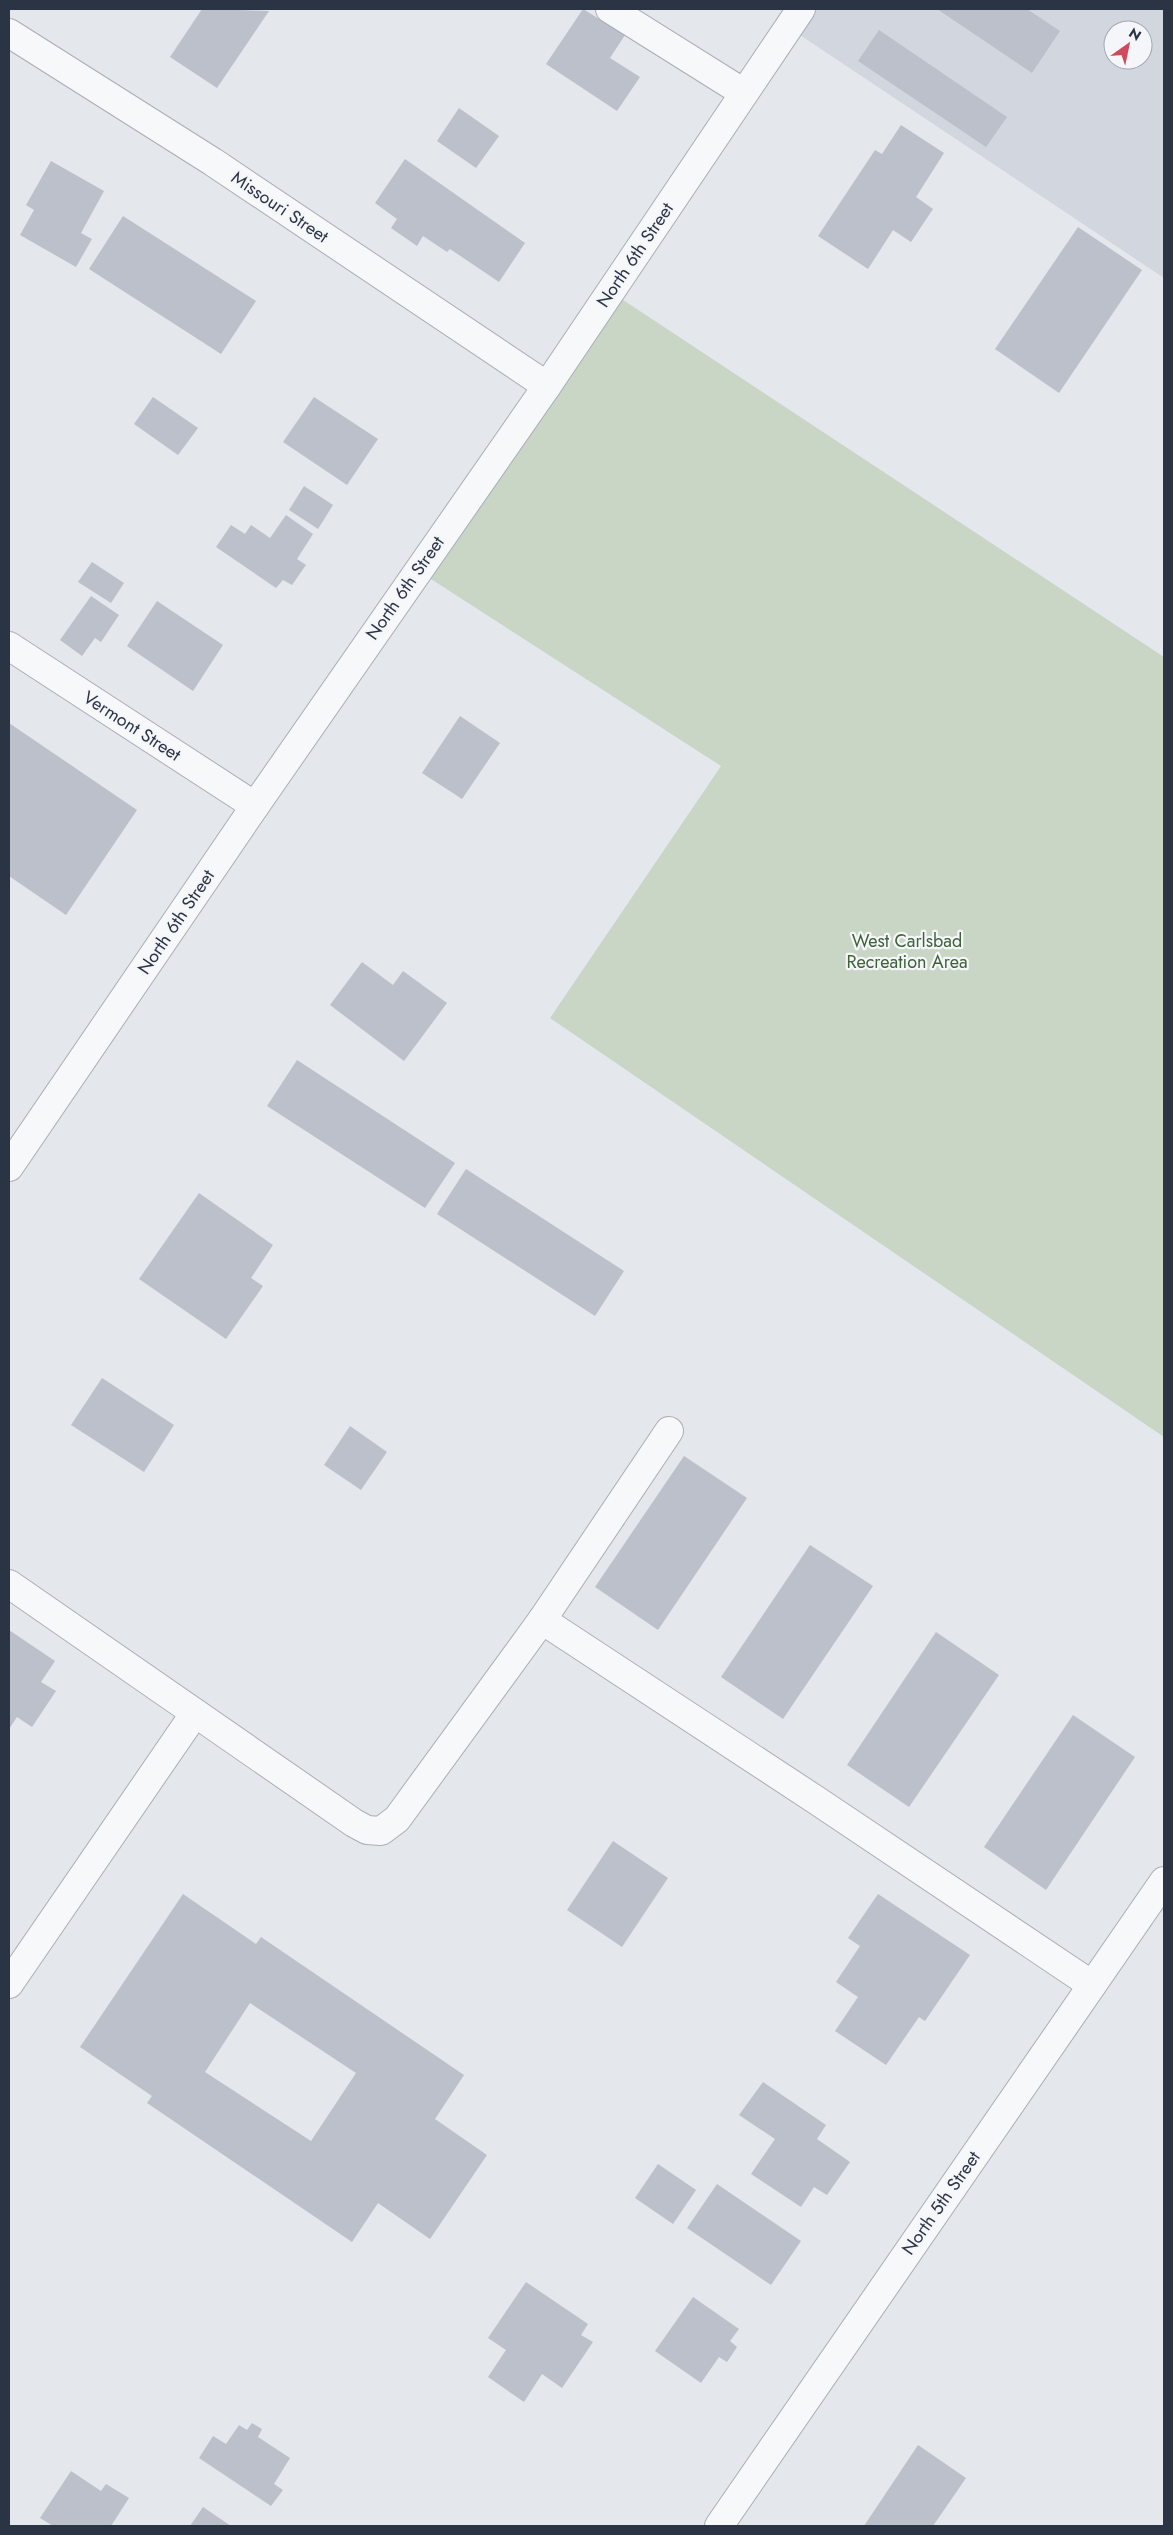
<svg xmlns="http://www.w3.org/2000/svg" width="1173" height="2535" font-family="Jost,sans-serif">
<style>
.built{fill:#d2d6de;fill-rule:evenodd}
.green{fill:#c9d6c5}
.building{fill:#bbc0ca;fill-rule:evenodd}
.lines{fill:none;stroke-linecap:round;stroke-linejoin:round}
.minor-casing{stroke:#a9aeb7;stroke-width:30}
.minor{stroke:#f7f8fa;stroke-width:28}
.labels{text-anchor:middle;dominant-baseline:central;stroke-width:4.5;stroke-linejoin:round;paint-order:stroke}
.street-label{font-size:18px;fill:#2b3445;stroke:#f4f6f9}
.park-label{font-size:18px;fill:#3f6138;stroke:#f4f6f9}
</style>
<rect width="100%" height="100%" fill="#e4e7ec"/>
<path class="built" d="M801,9H1164V278L788,27ZM1113,30H1143V60H1113Z"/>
<polygon class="green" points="611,292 1164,657 1164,1437 550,1018 721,766 417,570"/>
<g class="building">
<polygon points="202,9 269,11 217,88 170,57"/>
<polygon points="583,9 625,35 610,58 640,77 617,111 546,64"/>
<polygon points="937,9 1027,9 1060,31 1032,73"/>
<polygon points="879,30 1007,117 986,147 858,61"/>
<polygon points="459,108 499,136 476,168 437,141"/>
<polygon points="901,125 944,153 916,197 933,209 911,242 893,230 868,269 818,236 875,150 882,154"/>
<polygon points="405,159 525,243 499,282 450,249 447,252 423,236 417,246 391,228 397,219 375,203"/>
<polygon points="51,161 104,191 81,233 92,239 76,267 20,235 34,210 26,205"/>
<polygon points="123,216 256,301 221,354 89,269"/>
<polygon points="1078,227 1142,270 1059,393 995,349"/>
<polygon points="153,397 198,428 178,455 134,424"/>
<polygon points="314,397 378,439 347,485 283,442"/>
<polygon points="304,486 333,505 318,529 289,510"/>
<polygon points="286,515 313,534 297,559 306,565 292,585 283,580 276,588 216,547 231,525 245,534 251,525 270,538"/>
<polygon points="92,562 124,583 111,603 78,582"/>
<polygon points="91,596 119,615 101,642 95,638 82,656 60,640"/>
<polygon points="157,601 223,645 193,691 127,646"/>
<polygon points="460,716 500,743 462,799 422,773"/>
<polygon points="9,723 137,810 66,915 9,876"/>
<polygon points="362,962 393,985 403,971 447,1003 404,1061 330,1005"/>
<polygon points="297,1060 455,1163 425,1208 267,1106"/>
<polygon points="466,1169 624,1271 595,1316 437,1214"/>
<polygon points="199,1193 273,1245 251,1278 263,1286 226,1339 139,1279"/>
<polygon points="102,1378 174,1425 144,1472 71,1425"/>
<polygon points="350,1426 387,1452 361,1490 324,1465"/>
<polygon points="684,1456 747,1498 658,1630 595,1587"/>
<polygon points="810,1545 873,1586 783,1719 721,1677"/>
<polygon points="9,1630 55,1661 41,1682 56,1691 32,1727 17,1717 9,1729"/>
<polygon points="936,1632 999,1675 909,1807 847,1765"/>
<polygon points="1073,1715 1135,1757 1046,1890 984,1847"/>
<polygon points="613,1841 668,1878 622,1947 567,1910"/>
<path d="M183,1894L256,1944L261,1937L464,2075L435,2119L487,2155L430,2239L378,2203L352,2242L147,2103L152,2096L80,2047ZM250,2003L356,2073L311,2141L205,2072Z"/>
<polygon points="878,1894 970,1955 925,2021 919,2017 886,2065 835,2031 858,1997 836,1982 860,1946 848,1938"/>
<polygon points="763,2082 826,2125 817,2139 850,2162 827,2195 814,2187 801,2207 751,2174 775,2139 739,2115"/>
<polygon points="658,2164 696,2190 673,2224 635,2198"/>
<polygon points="717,2184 801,2241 771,2285 687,2228"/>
<polygon points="526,2282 588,2324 581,2335 593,2342 562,2388 542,2374 524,2402 488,2377 506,2350 488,2338"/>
<polygon points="693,2297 739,2329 730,2341 737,2347 727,2362 719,2357 701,2383 655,2351"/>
<polygon points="252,2423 262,2429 258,2437 290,2458 274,2484 283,2490 271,2506 199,2458 213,2436 226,2444 239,2425 247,2430"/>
<polygon points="918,2445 966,2478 933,2526 864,2526"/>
<polygon points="71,2471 101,2491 106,2484 129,2498 111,2526 53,2526 40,2518"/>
<polygon points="203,2507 231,2526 190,2526"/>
</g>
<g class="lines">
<defs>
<g id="minor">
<polyline points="610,9 744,93"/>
<polyline points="9,33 213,162 547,386"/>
<polyline points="9,646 255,806"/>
<polyline points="9,1167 255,806 547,386 801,9"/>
<polyline points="9,1584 354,1823 367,1830 381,1831 397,1819 542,1620 669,1431"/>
<polyline points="542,1620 816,1800 1092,1985"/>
<polyline points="9,1984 195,1713"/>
<polyline points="719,2526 1164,1881"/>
</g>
</defs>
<use href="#minor" class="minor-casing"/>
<use href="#minor" class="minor"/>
</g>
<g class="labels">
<g class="street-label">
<text transform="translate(280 207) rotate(34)">Missouri Street</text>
<text transform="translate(635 255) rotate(-56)">North 6th Street</text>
<text transform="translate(405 588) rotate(-55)">North 6th Street</text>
<text transform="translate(132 726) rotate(33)">Vermont Street</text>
<text transform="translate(176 922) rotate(-56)">North 6th Street</text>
<text transform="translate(941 2203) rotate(-55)">North 5th Street</text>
</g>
<g class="park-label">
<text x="907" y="941">West Carlsbad<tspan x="907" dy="21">Recreation Area</tspan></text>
</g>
</g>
<rect width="1173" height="2535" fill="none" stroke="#2b3445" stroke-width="20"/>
<g transform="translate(1128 45) rotate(33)"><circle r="24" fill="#f4f6f9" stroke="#a4a8b1"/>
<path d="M0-4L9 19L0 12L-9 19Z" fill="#d1495b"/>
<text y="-8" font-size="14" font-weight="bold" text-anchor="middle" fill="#2b3445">N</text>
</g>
</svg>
